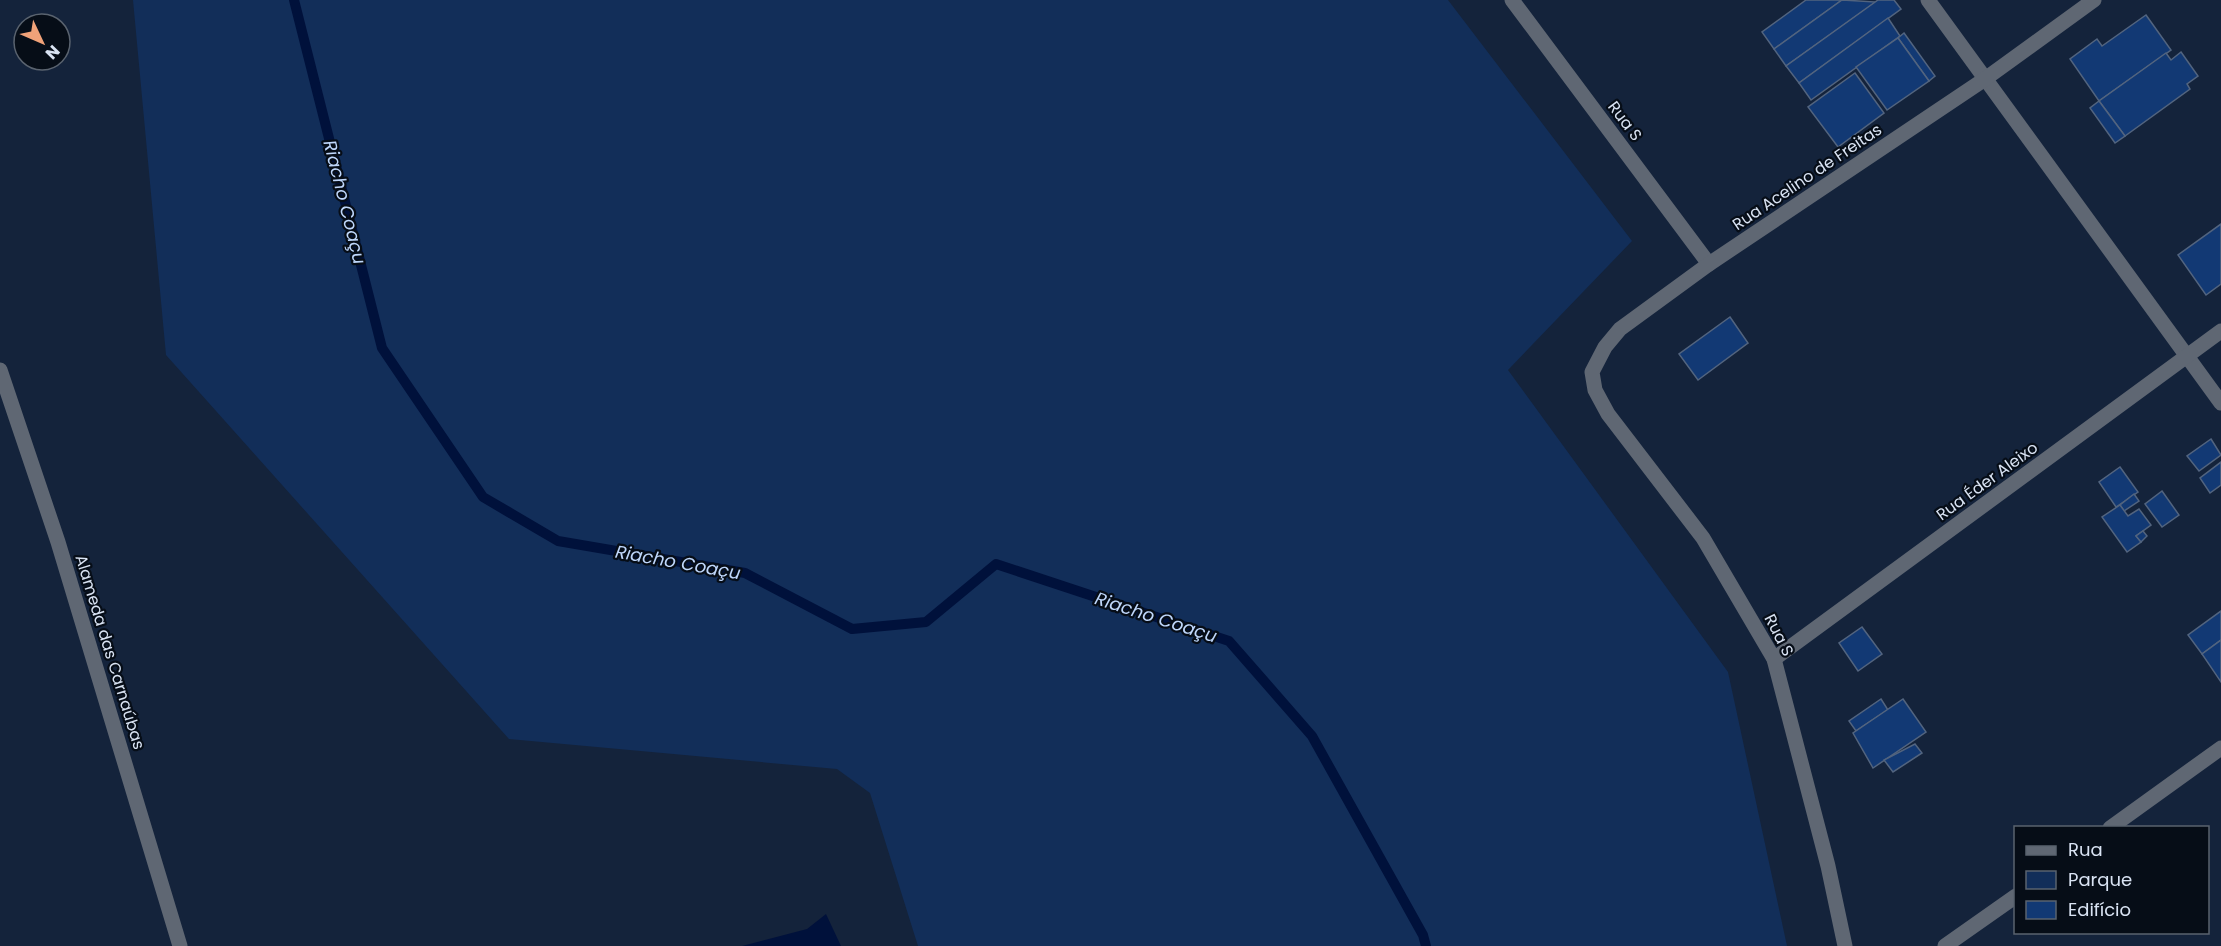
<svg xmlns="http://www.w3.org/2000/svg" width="2221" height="946" font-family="Poppins,sans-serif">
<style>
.green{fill:#122e59}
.water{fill:#00113b}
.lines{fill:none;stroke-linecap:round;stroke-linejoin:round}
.stream{stroke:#00113b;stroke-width:10}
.building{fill:#123974;stroke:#52647f;stroke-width:1.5}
.minor{stroke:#5f6773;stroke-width:15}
.labels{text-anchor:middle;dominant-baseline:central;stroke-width:4.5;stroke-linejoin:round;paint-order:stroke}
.street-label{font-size:16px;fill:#d9e3f3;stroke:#060d17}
.water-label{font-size:18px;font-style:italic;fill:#bfd7fb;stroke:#060d17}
</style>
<rect width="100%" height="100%" fill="#14233b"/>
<polygon class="green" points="133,0 1448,0 1632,241 1508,370 1728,672 1787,946 918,946 870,793 837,769 509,739 166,355"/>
<polygon class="water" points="826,914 841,946 742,946 807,929"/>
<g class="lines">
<polyline class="stream" points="294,0 382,348 483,497 558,541 745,573 852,629 926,622 996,564 1229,641 1312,736 1423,935 1426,946"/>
</g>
<g class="building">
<polygon points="1806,0 1842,0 1774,49 1762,32"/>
<polygon points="1842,0 1876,2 1786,66 1774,49"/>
<polygon points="1878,0 1894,0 1901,9 1799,83 1786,66"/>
<polygon points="2146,15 2171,50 2099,101 2070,59 2097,39 2102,46"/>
<polygon points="1888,18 1900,36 1811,100 1799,83"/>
<polygon points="1904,33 1935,76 1929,81 1898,38"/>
<polygon points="1898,38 1929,81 1887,110 1856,67"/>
<polygon points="2181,52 2198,76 2187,84 2190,89 2125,136 2099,101 2166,53 2171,60"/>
<polygon points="1855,73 1884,113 1838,147 1808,107"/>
<polygon points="2099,101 2125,136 2115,143 2090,108"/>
<polygon points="2221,224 2221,284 2206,295 2178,255"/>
<polygon points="1730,317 1748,343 1698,380 1679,354"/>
<polygon points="2211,439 2221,455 2199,471 2187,456"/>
<polygon points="2221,462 2221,485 2210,493 2200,478"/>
<polygon points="2120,467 2138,492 2116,507 2099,482"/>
<polygon points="2162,491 2179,515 2162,527 2145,504"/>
<polygon points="2134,494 2139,501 2124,511 2120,505"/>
<polygon points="2120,505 2128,516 2139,509 2151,525 2136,536 2141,542 2127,552 2102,517"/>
<polygon points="2143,531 2147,536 2141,542 2136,536"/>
<polygon points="2221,611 2221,640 2202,654 2188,635"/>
<polygon points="1862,627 1882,654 1858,671 1839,643"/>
<polygon points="2221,640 2221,682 2202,654"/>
<polygon points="1881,699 1888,710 1856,731 1849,721"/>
<polygon points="1903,699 1926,732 1873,768 1853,733"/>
<polygon points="1915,744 1922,753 1893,772 1884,760"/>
</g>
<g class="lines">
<g class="minor">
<polyline points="1512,0 1709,264"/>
<polyline points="1928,0 2221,403"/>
<polyline points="0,370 58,542 180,946"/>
<polyline points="1774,659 2221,331"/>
<polyline points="2110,828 2221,748"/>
<polyline points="1845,946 1828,866 1774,659 1703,538 1608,414 1595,390 1592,372 1605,347 1620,329 1709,264 1985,79 2094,0"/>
<polyline points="1945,946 2016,896"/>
</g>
</g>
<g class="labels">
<g class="street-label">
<text transform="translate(1625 121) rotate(53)">Rua S</text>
<text transform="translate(1807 177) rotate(-34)">Rua Acelino de Freitas</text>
<text transform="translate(1987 481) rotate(-36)">Rua Éder Aleixo</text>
<text transform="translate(1779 635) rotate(63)">Rua S</text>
<text transform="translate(110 652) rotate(73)">Alameda das Carnaúbas</text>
</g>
<g class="water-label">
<text transform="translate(345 202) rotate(76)">Riacho Coaçu</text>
<text transform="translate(678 562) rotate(10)">Riacho Coaçu</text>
<text transform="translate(1156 617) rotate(18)">Riacho Coaçu</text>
</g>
</g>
<rect x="2014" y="826" width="195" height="108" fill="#060d17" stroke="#5a636f" stroke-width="1.5"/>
<rect x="2026" y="846" width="30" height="9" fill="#5f6773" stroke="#5a636f" stroke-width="1.5"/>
<text x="2068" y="856" font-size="18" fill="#d9e3f3">Rua</text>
<rect x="2026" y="871" width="30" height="18" fill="#122e59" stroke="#5a636f" stroke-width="1.5"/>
<text x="2068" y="886" font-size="18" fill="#d9e3f3">Parque</text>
<rect x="2026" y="901" width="30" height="18" fill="#123974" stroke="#5a636f" stroke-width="1.5"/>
<text x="2068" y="916" font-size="18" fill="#d9e3f3">Edifício</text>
<g transform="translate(42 42) rotate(134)"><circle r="28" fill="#060d17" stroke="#5a636f" stroke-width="1.5"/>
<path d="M0-4.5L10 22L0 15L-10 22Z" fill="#f0a279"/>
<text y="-9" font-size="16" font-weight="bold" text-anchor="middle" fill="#d9e3f3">N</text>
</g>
</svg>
